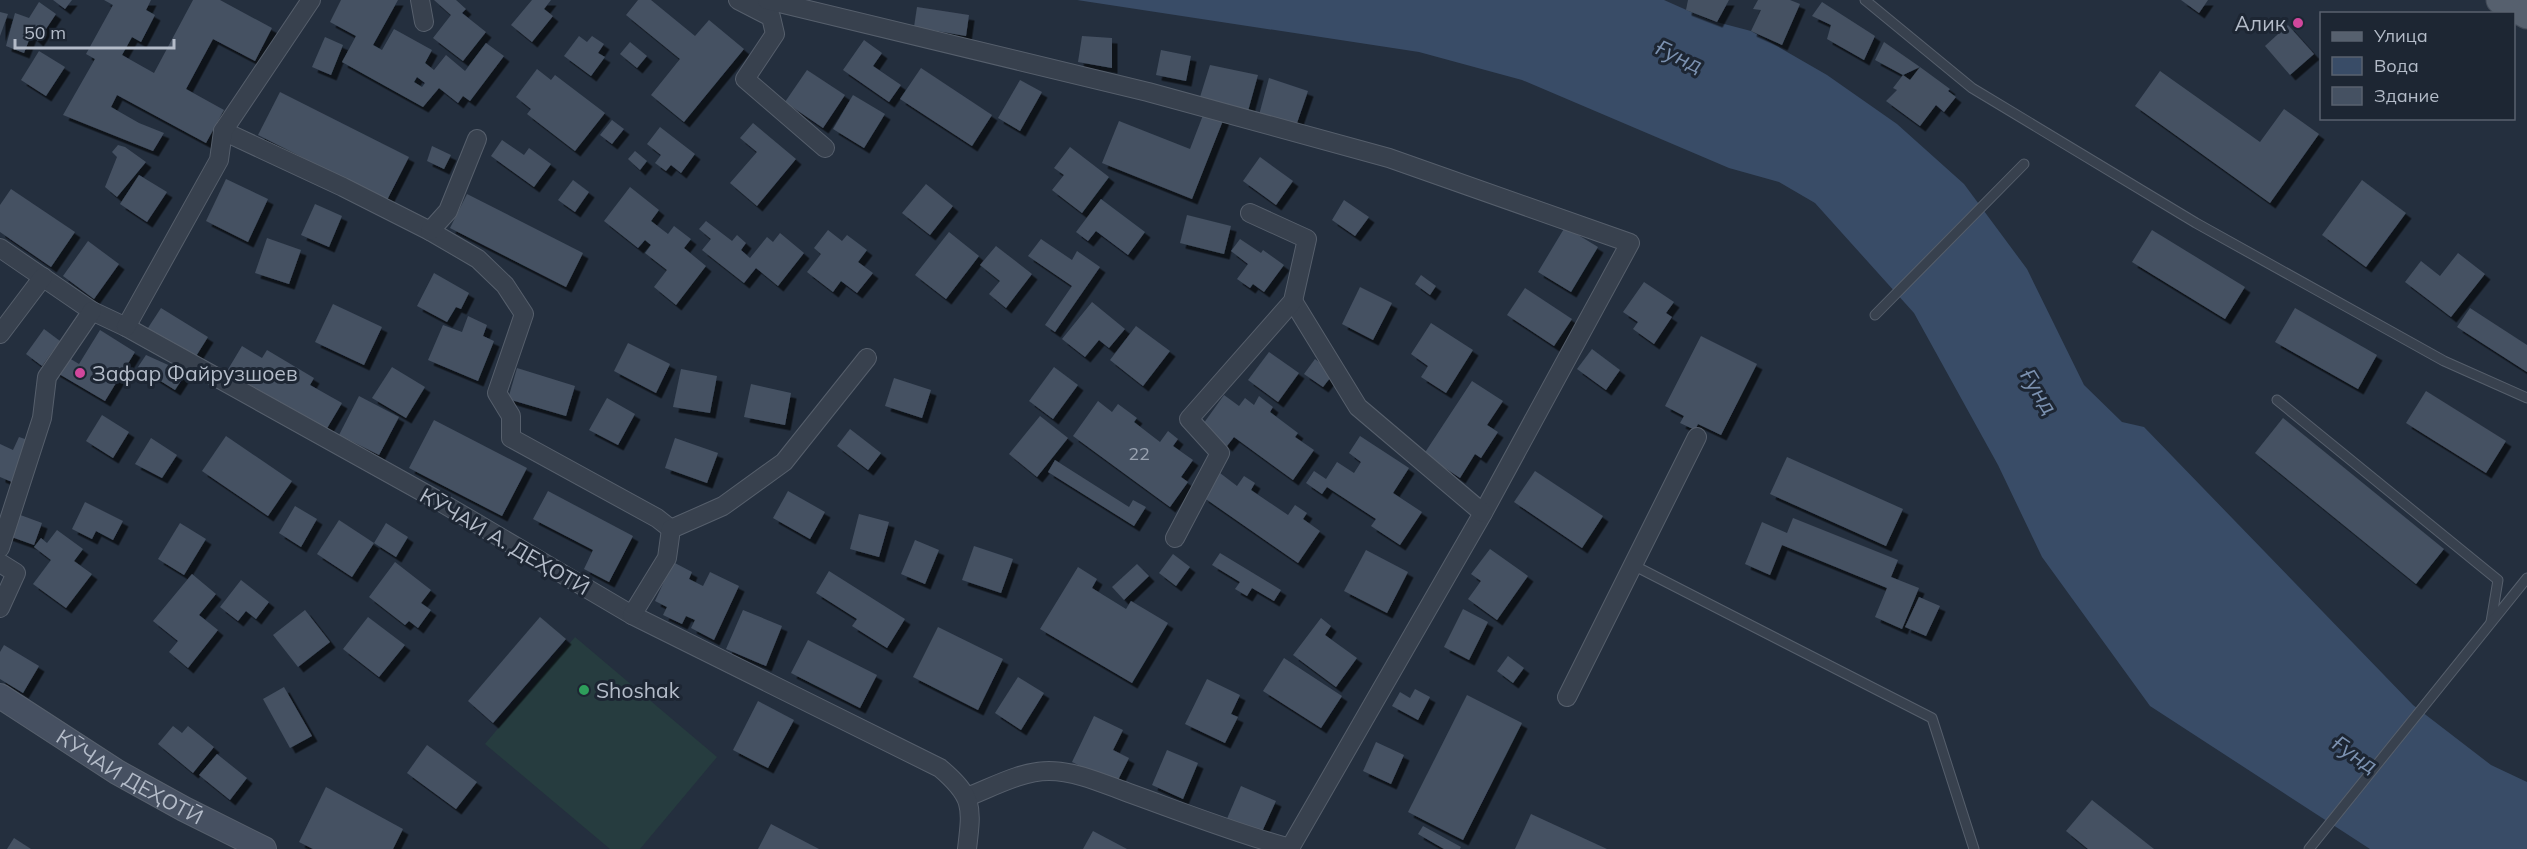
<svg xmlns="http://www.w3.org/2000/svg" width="2527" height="849" font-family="Mulish,sans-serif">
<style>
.garden{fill:#263c3f}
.water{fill:#394c67}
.building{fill:#455162;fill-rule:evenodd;filter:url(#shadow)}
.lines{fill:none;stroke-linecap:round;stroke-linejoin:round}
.lane-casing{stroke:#565f6c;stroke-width:11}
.street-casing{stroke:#565f6c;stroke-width:20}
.secondary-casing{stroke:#565f6c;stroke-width:26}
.primary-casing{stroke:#414a57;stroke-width:29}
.lane{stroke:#38414e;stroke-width:9}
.street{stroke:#38414e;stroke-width:18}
.secondary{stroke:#465061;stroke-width:24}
.primary{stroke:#56606e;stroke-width:27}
.hotel-dot{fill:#d1479c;stroke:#1d2633;stroke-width:2}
.leisure-dot{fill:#2e9e5b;stroke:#1d2633;stroke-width:2}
.labels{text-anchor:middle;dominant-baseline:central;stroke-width:6;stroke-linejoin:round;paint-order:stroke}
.number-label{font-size:18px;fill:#98a1af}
.poi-label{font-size:21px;fill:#b4bcc9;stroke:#1d2633;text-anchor:start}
.street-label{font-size:21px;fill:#b4bcc9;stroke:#1d2633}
.water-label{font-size:22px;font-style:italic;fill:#7c92b1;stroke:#1d2633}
</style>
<defs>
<filter id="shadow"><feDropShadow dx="5.5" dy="5.5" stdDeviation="0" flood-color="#0009"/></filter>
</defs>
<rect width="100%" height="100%" fill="#242f3e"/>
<polygon class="garden" points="575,637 717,757 640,849 610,849 485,744"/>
<polygon class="water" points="1077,0 1664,0 1709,20 1751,31 1827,75 1897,124 1964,184 2027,269 2084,385 2122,422 2144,427 2413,705 2491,765 2527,782 2527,849 2370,849 2150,706 2042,557 1998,465 1914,313 1815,203 1779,182 1729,168 1522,80 1419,52"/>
<g class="building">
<polygon points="53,0 72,0 65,9"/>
<polygon points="104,0 151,0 146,10 155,15 141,42 132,37 122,55 154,73 193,0 220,0 272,28 255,61 213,39 186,89 224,110 206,143 117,95 111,107 139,123 164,133 153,151 63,115 95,59 86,54 113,5"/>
<path d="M341,0H398L373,45L382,50L394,29L432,50L425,63L434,70L446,55L465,71L486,43L504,56L470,101L463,96L458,103L439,88L423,107L342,62L356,36L330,22ZM417,77L425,83L422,87L414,82Z"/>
<polygon points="434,0 456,0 466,9 462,13 486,32 463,61 433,38 451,15"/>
<polygon points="532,0 551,0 544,9 553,16 532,42 511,25"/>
<polygon points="638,0 651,0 695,36 709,20 744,49 684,122 651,95 680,59 626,15"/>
<polygon points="1688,0 1729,0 1717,22 1686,10"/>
<polygon points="1758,0 1790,0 1800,4 1782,45 1751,31 1761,10 1753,9"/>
<polygon points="2181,0 2208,0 2199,13"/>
<polygon points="39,2 56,14 38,41 31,35 24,53 6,46 15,13 29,18"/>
<polygon points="1822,2 1875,36 1864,60 1827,39 1831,25 1812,16"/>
<polygon points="917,7 969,15 966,36 914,27"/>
<polygon points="0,12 8,14 0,36"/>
<polygon points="2288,25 2314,54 2290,75 2265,46"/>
<polygon points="579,36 587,42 592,36 604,44 598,53 605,57 591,76 564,56"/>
<polygon points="1082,36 1112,38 1112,68 1078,62"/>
<polygon points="325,37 343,45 331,75 312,67"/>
<polygon points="864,40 882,53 873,66 901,85 889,102 843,70"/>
<polygon points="630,42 647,56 637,68 620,54"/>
<polygon points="1884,42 1920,67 1950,89 1948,91 1956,97 1944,112 1936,105 1920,126 1886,101 1897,90 1893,88 1903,75 1910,80 1920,67 1903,75 1875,60"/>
<polygon points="1161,50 1191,56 1186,81 1156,75"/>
<polygon points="39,51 65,67 46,96 21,80"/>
<polygon points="1210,65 1258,75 1248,111 1200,97"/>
<polygon points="921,68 992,115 972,146 900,99"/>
<polygon points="537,69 551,80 555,75 605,113 575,151 527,114 531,109 516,97"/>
<polygon points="807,70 845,95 823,128 785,102"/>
<polygon points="2160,71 2260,142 2284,109 2319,134 2270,203 2135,106"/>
<polygon points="1269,78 1308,91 1296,126 1259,115"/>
<polygon points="1020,80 1042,92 1020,131 998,118"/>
<polygon points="280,92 409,157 387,200 258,135"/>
<polygon points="853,95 885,114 864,148 833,129"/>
<polygon points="1205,110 1224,118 1192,199 1102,163 1119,121 1190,149"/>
<polygon points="612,120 624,129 612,144 600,135"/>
<polygon points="753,123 796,159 757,206 730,183 757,152 740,138"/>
<polygon points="660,127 695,154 681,173 671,165 666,171 655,163 661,155 647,144"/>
<polygon points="502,140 524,155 529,148 551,164 534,187 491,156"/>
<polygon points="118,145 125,147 146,162 117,197 105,187 117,157 112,152"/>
<polygon points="432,146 451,155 444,169 427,161"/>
<polygon points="1070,147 1109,177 1082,213 1052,190 1064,175 1054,168"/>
<polygon points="635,151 647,161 640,170 628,159"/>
<polygon points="1260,157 1293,181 1276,205 1243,181"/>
<polygon points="139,175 167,192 147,222 120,204"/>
<polygon points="226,179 268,199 248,242 206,221"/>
<polygon points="573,180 589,192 575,212 558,200"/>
<polygon points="2362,180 2406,213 2366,267 2322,235"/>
<polygon points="926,184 953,206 930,235 902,213"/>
<polygon points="630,187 659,210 651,221 668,234 674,226 691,239 684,248 706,266 676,305 654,287 667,270 645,253 651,245 645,240 638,248 604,221"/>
<polygon points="11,189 75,232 51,267 0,232 0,205"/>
<polygon points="467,194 583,253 566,287 450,228"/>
<polygon points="1101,199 1145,232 1128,255 1096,231 1088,241 1076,232"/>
<polygon points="1344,200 1369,217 1355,236 1332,220"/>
<polygon points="315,204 342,216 329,247 301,235"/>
<polygon points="1187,215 1231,226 1224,254 1180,243"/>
<polygon points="706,221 732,241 737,235 746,243 741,250 750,258 767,237 773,242 780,233 804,253 778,286 756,268 744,283 702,250 711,239 699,229"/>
<polygon points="1565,227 1598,247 1571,292 1538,272"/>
<polygon points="828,230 842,241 847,235 867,250 858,262 873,273 857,293 841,281 833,292 807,272 821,254 814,248"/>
<polygon points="2152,230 2245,287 2225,319 2132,262"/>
<polygon points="949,232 979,256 946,299 915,275"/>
<polygon points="267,238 301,250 289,284 255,273"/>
<polygon points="1041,239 1072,260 1077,251 1100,267 1055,332 1045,325 1072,286 1028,256"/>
<polygon points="1240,239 1261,253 1263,250 1284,265 1264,292 1253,284 1250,288 1237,279 1248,264 1231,251"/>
<polygon points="88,241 119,264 94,299 63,276"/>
<polygon points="996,246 1032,274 1006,308 989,294 1000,281 980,265"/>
<polygon points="2458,253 2485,274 2451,317 2405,282 2421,261 2440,276"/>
<polygon points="434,273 469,293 461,309 456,307 447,322 417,306"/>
<polygon points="1421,275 1436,286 1430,295 1415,284"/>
<polygon points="1644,282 1674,302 1666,313 1672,317 1654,344 1633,329 1638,322 1623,312"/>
<polygon points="1360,287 1392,303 1373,340 1342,324"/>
<polygon points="1525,288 1572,319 1554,346 1507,315"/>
<polygon points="1092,302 1125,329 1109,348 1099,340 1085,357 1062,339"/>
<polygon points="333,304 382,327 364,365 315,342"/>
<polygon points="161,308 208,337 193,361 146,331"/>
<polygon points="2295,308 2377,355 2358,389 2275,342"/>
<polygon points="2470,308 2527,345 2527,372 2457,327"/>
<polygon points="468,316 487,325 483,336 494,341 478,381 428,360 443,325 462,332"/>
<polygon points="1431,323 1473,350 1446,393 1421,377 1428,366 1411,354"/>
<polygon points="1136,326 1170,351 1143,386 1110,360"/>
<polygon points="44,329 60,341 42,366 26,354"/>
<polygon points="100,330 135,352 105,401 54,371 64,355 79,364"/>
<polygon points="1701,336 1757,364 1721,435 1698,424 1695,430 1680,423 1684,416 1665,406"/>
<polygon points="628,343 670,364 656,393 614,371"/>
<polygon points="242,346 262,358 267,350 314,378 310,385 342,403 326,430 227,371"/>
<polygon points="1592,349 1620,370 1606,390 1577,369"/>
<polygon points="1269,352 1299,373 1278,402 1248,380"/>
<polygon points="146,355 186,373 175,390 138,367"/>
<polygon points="1315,359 1334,373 1323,387 1304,374"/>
<polygon points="392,367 425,387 406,418 372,398"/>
<polygon points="1054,367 1078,385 1053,419 1029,401"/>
<polygon points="517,368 575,386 566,416 508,399"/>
<polygon points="681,369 717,376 710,413 673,407"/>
<polygon points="894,378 931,390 922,418 885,406"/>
<polygon points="1472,381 1503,401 1487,425 1498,432 1481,458 1475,454 1460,478 1424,454"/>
<polygon points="751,384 791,393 785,425 744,417"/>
<polygon points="2426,391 2506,441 2486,473 2406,423"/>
<polygon points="1224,395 1239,406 1245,398 1254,405 1259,396 1273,407 1270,412 1298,433 1295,437 1314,450 1293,480 1234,437 1227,446 1201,427"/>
<polygon points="359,396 399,417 379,455 339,435"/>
<polygon points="607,398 635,414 618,445 589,430"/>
<polygon points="1098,401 1112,412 1118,404 1137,418 1134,422 1160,442 1168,431 1178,439 1173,446 1193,460 1181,477 1188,482 1170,507 1073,436"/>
<polygon points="102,415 129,432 113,458 86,441"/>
<polygon points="1040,416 1068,438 1037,477 1009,454"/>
<polygon points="2283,418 2444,549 2416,584 2255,453"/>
<polygon points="434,420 527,468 502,516 409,468"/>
<polygon points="850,429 881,453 868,470 837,446"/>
<polygon points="226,436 292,481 268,516 202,471"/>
<polygon points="1360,436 1409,468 1393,493 1422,512 1400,545 1371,526 1376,519 1327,487 1322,494 1306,483 1314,471 1326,479 1337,462 1354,473 1361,462 1349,453"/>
<polygon points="19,437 34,442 12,482 0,477 0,444 13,450"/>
<polygon points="151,438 177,455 162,478 135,464"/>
<polygon points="675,438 718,453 707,483 665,468"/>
<polygon points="1787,457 1903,509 1886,546 1770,494"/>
<polygon points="1055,460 1129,507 1133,500 1146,507 1134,526 1048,472"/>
<polygon points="1535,471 1603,516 1582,548 1514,502"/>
<polygon points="1220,473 1237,486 1244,476 1255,483 1251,490 1288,515 1295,505 1307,513 1303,519 1320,531 1298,563 1203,497"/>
<polygon points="548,491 633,536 609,582 584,569 593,550 533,519"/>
<polygon points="788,491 825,512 810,539 773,518"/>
<polygon points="85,502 123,521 113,540 96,531 92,539 72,529"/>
<polygon points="295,506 317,519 301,547 279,533"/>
<polygon points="15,513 42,523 34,545 6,535"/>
<polygon points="859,514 889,522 879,557 850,549"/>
<polygon points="1793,518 1898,560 1891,577 1919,588 1902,629 1875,617 1887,588 1782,545 1770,575 1745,564 1762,522 1787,533"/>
<polygon points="339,520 374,543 352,577 317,554"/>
<polygon points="180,523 206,539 184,575 158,559"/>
<polygon points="386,523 408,537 396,557 374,543"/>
<polygon points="57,530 83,549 74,561 92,574 66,608 33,584 51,560 34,547 41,538 47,543"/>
<polygon points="915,540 939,550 925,584 901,574"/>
<polygon points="974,546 1013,559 1001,593 962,580"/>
<polygon points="1490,549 1528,576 1497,620 1468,599 1481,581 1471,574"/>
<polygon points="1366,550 1408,572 1387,613 1344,591"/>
<polygon points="1220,553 1281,590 1274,601 1252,588 1247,596 1235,589 1240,582 1212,565"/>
<polygon points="1173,554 1190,567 1176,586 1159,573"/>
<polygon points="395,562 431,590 421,603 431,610 418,628 409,621 405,625 369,597"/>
<polygon points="673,562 692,572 689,579 703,586 710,572 739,586 714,640 691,628 695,620 686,616 682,624 663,615 667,607 655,601"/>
<polygon points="1137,564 1149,576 1124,600 1112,587"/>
<polygon points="1078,567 1097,579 1092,588 1126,609 1131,601 1168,623 1132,683 1040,629"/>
<polygon points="829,571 905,619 887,648 852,626 857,619 816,593"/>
<polygon points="192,574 216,594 199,615 218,630 188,668 169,652 178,641 153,621"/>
<polygon points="241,580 269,602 256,619 246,611 238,621 220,607"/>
<polygon points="1919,597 1940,606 1926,636 1905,627"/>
<polygon points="1463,609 1488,622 1469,660 1444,647"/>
<polygon points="305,610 330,642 298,667 273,635"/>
<polygon points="743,610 782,626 766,666 726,649"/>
<polygon points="368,617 405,645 379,677 343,649"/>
<polygon points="540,617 566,639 493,723 468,701"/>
<polygon points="1321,618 1331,626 1325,635 1357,658 1336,687 1293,655"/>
<polygon points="938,627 1003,659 978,710 913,677"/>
<polygon points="808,640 877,675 860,708 791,673"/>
<polygon points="4,645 39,666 23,693 0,679 0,652"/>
<polygon points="1508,656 1524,668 1513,683 1497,671"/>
<polygon points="1284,658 1342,696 1321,728 1263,691"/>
<polygon points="1018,677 1044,693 1021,730 995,713"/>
<polygon points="1207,679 1240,695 1231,714 1238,717 1225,743 1185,724"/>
<polygon points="284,687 312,736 290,748 263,699"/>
<polygon points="1415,689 1430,697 1418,720 1392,706 1400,692 1410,698"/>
<polygon points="1467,695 1522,723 1463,840 1408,812"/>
<polygon points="758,701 794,720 768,768 733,750"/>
<polygon points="1094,716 1123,730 1113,750 1129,758 1116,784 1072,762"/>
<polygon points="173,726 182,733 188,726 214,747 193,773 158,744"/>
<polygon points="1376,742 1404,755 1391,784 1363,771"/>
<polygon points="427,745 477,782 456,809 407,773"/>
<polygon points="1167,750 1198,763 1183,799 1152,785"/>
<polygon points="217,754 247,778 230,800 199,775"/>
<polygon points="1241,786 1276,801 1260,836 1226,821"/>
<polygon points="326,787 403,829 393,849 313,849 299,842"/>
<polygon points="2092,800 2154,849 2088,849 2066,831"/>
<polygon points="1531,814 1607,849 1515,849"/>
<polygon points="771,824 819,849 758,849"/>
<polygon points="1423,826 1461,847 1460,849 1444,849 1418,834"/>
<polygon points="1093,831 1127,849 1083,849"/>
<polygon points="14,838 31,849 7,849"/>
</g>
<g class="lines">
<defs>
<g id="lane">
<polyline points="1865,0 1972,88 2196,223 2444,361 2527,398"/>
<polyline points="1875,315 2024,164"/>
<polyline points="2277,400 2498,580 2491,622"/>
<polyline points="1633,565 1932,718 1974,849"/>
<polyline points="2309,849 2527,578"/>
</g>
<g id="street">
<polyline points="420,0 424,22"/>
<polyline points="738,0 771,17 775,34 745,79 825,148"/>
<path d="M767,0L1148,92L1389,158L1630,243L1483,513L1290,848C1235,833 1182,812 1129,793C1104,784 1076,771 1049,771C1021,771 993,787 967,797"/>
<polyline points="223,131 343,187 430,231 478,259 505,285 524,314 497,393 511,416 511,438 657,518 671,529"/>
<polyline points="430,231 448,211 477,139"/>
<path d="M0,248L92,311L126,327L437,500L632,615L940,768C974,797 972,807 967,849"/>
<polyline points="1293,301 1358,407 1483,513"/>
<polyline points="126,327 219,160 223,131 311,0"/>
<polyline points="0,334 43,277"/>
<polyline points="1175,538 1220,453 1189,419 1293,301 1307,239 1250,213"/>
<polyline points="0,548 42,418 47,377 92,311"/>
<polyline points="0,563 16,573 0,608"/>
<polyline points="632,615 667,558 671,529 723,506 784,462 867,358"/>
<polyline points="1567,697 1697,437"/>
</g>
<g id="secondary">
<path id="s1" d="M0,696L117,772L184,809L264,849"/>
</g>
<polyline id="primary" points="2500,0 2527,15"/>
</defs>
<use href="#lane" class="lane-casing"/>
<use href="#street" class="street-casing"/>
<use href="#secondary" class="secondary-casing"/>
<use href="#primary" class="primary-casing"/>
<use href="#lane" class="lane"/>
<use href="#street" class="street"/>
<use href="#secondary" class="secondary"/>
<use href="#primary" class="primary"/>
</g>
<g class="hotel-dot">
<circle cx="2298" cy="23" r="6"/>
<circle cx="80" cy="373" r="6"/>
</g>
<circle class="leisure-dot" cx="584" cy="690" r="6"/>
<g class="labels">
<g class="number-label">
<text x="1139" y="453">22</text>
</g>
<g class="poi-label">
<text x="2286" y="23" text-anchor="end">Алик</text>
<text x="92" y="373">Зафар Файрузшоев</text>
<text x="596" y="690">Shoshak</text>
</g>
<g class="street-label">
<text transform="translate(505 541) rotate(30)">КӮЧАИ А. ДЕҲОТӢ</text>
<text stroke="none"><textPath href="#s1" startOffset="153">КӮЧАИ ДЕҲОТӢ</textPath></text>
</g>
<g class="water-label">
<text transform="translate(1679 56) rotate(25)">Ғунд</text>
<text transform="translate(2039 391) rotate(58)">Ғунд</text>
<text transform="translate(2355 754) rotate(34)">Ғунд</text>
</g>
</g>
<rect x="2320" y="12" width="195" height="108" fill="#1d2633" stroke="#59626f" stroke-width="1.5"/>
<rect x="2332" y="32" width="30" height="9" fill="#56606e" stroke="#59626f" stroke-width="1.5"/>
<text x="2374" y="42" font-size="18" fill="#b4bcc9">Улица</text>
<rect x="2332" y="57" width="30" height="18" fill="#394c67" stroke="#59626f" stroke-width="1.5"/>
<text x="2374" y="72" font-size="18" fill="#b4bcc9">Вода</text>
<rect x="2332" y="87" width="30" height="18" fill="#455162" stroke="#59626f" stroke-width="1.5"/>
<text x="2374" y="102" font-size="18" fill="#b4bcc9">Здание</text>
<path d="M15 39v9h159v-9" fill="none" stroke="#b4bcc9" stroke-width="3"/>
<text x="24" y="39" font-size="18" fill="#b4bcc9" stroke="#1d2633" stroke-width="4.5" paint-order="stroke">50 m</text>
</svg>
